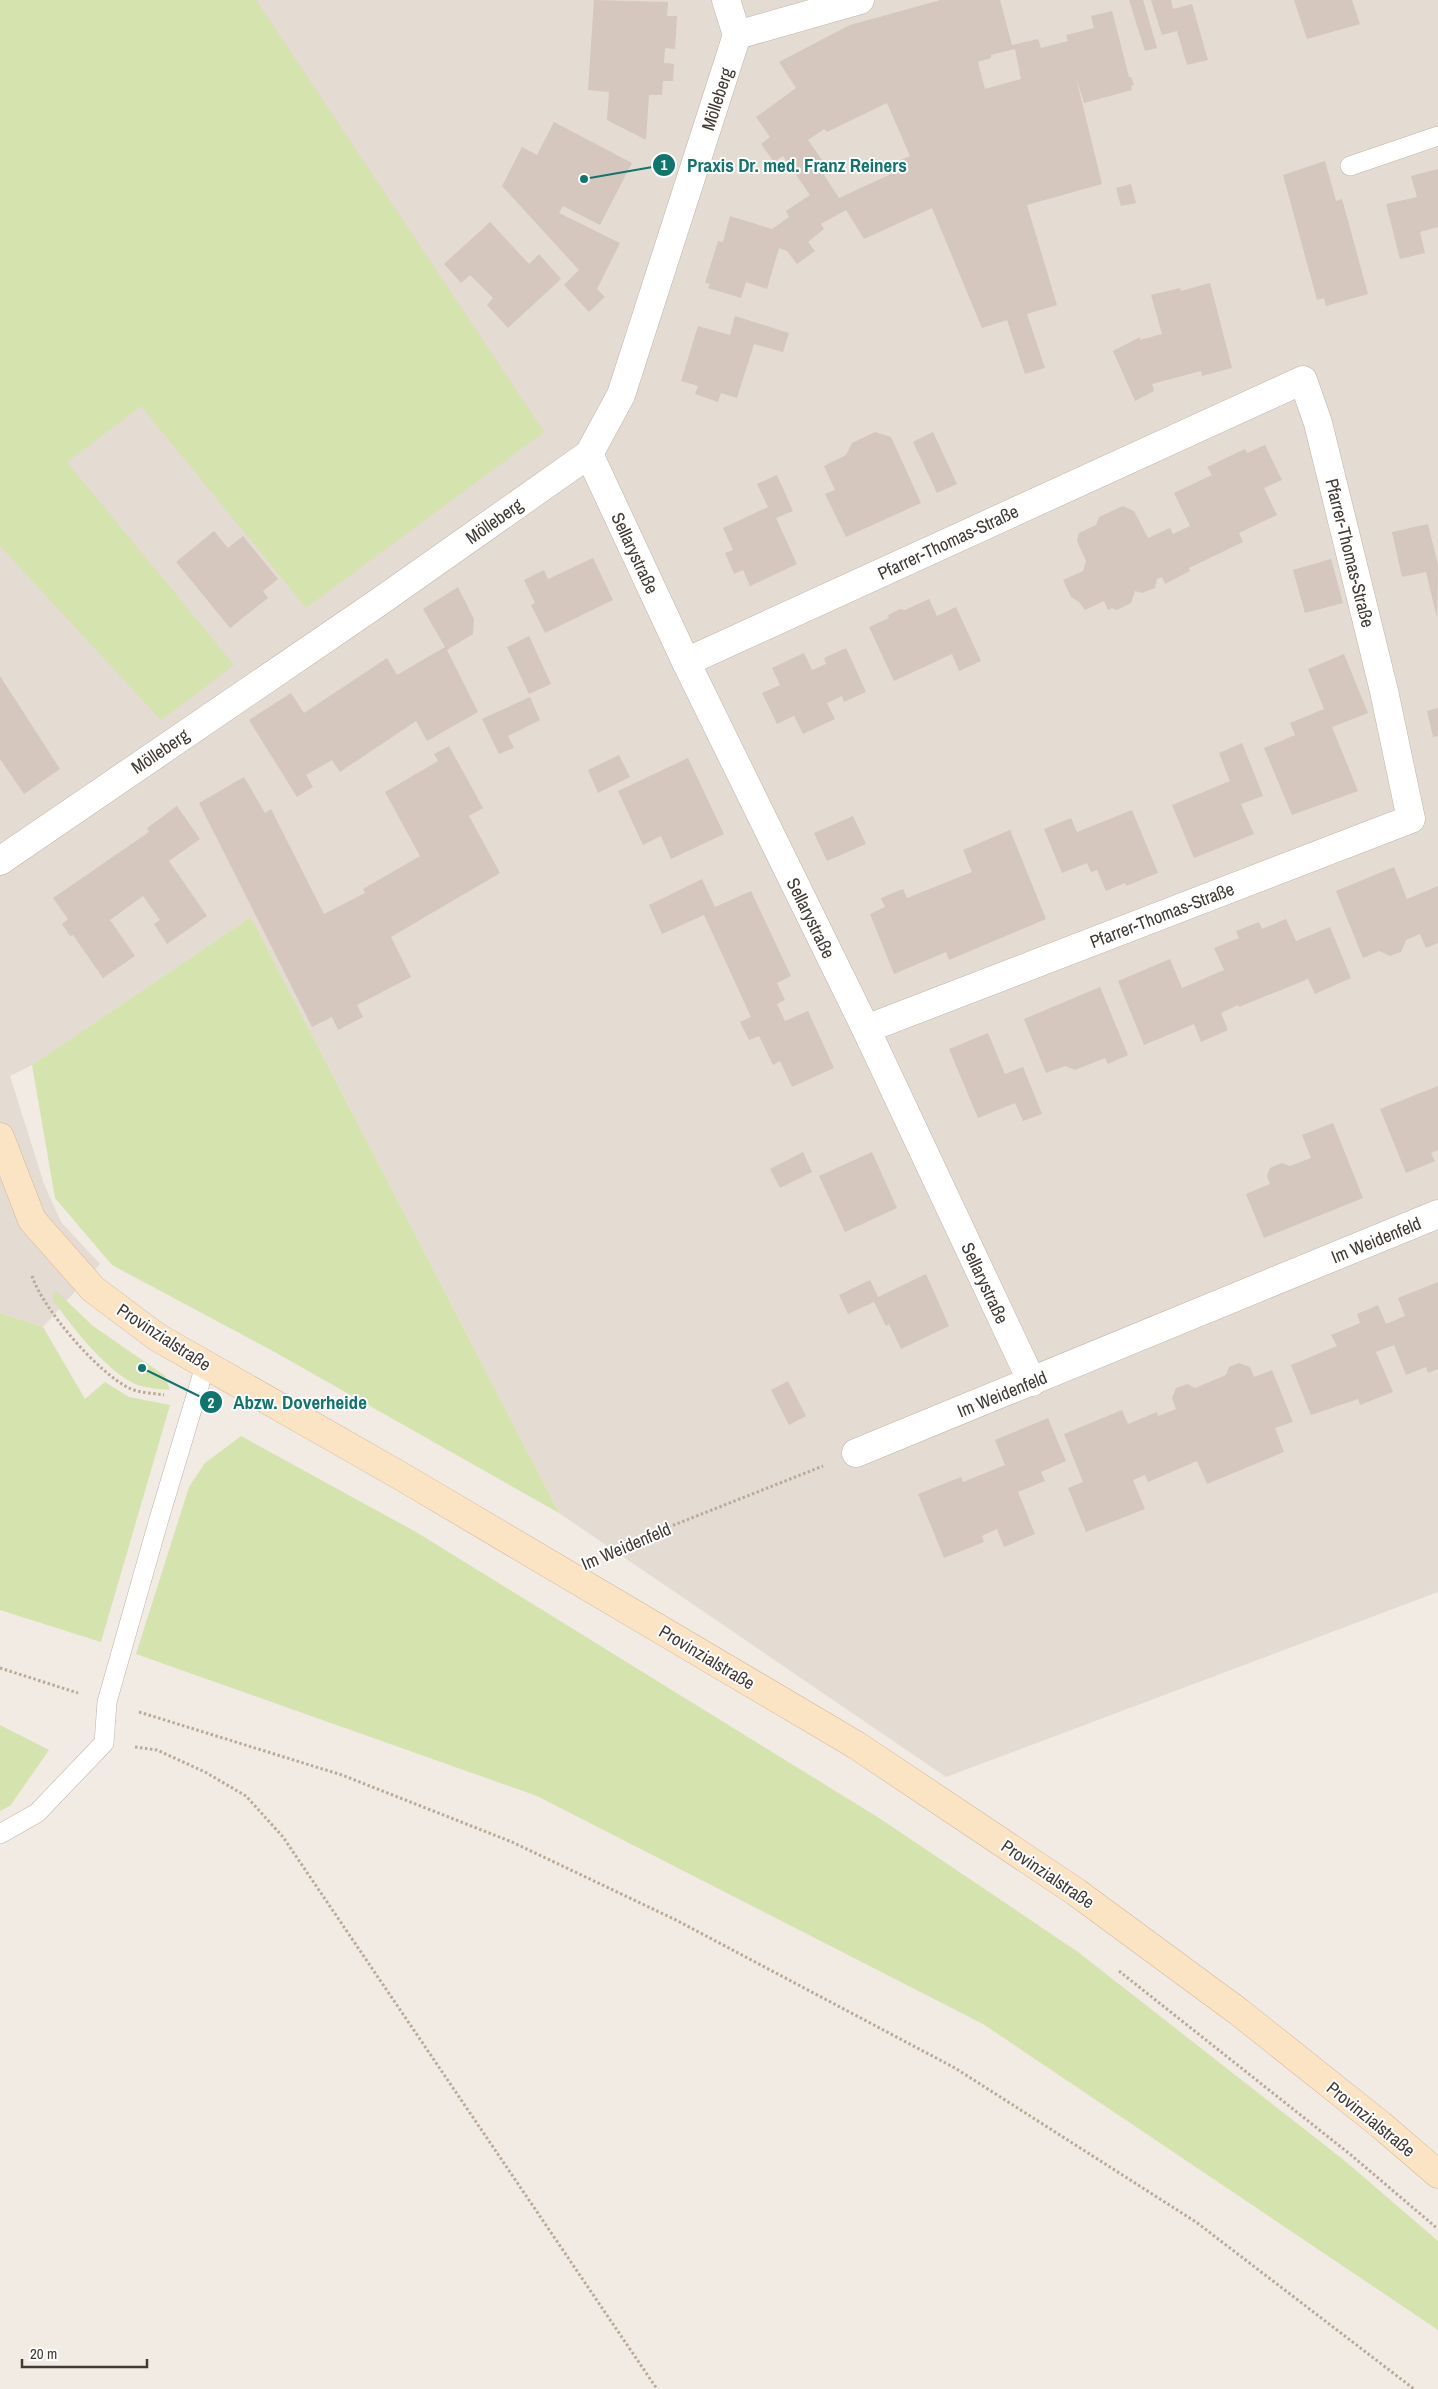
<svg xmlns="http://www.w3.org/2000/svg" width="1438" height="2389" font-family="'Archivo Narrow',sans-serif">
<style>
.residential{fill:#e4dbd2}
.green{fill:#d5e3ae}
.building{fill:#d5c7bd;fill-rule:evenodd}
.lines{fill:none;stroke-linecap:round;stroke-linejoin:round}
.lane-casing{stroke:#beb4aa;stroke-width:20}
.street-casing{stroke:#beb4aa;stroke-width:29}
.secondary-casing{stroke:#d2b898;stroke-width:29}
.path{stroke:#bcaa99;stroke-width:3;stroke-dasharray:2.5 2.5;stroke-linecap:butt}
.lane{stroke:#fff;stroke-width:19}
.street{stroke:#fff;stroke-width:28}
.secondary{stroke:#fbe4c4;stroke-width:28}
.labels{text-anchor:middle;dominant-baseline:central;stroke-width:4;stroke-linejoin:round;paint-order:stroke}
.street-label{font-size:18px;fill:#423a34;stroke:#fff}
.leader{fill:none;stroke:#0f766e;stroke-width:2}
.callout-dot{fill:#0f766e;stroke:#fff;stroke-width:2}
.mark-label{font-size:15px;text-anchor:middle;font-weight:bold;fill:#fff}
.callout-label{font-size:19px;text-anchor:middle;font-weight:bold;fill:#0f766e;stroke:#fff;stroke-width:4;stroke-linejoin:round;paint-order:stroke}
</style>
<rect width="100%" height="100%" fill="#f1ebe4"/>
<polygon class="residential" points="0,0 1438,0 1438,1592 946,1777 559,1513 251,917 32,1065 10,1076 44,1184 61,1222 100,1264 43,1327 0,1313"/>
<g class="green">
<polygon points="0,0 256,0 544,432 306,608 141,406 67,462 234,665 161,720 0,546"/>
<polygon points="251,917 559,1513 271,1350 112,1265 55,1198 32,1065"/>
<path d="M55,1290L93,1326L165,1376L170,1390C159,1389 143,1388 133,1383C103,1367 72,1327 53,1300Z"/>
<polygon points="0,1313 43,1327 85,1399 105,1382 129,1397 170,1405 101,1642 0,1610"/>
<polygon points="241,1436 416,1532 879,1818 1078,1952 1345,2161 1438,2241 1438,2330 983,2024 537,1796 136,1654 189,1487 205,1463"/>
<polygon points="0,1725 49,1750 10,1806 0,1811"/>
</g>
<g class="building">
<polygon points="594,0 668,2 667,16 677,16 675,49 665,48 664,63 674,64 673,81 663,81 662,95 649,95 646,140 607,120 609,92 588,90"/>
<path d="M941,0H1000L1012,45L1038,39L1041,48L1068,41L1066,35L1094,28L1091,16L1112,11L1129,77H1131L1134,85L1131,86L1132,90L1084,103L1076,78L1102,184L1027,205L1057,305L1027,314L1045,368L1025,374L1007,320L982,328L932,208L864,239L846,210L821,224L824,229L808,242L815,251L797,264L787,251L779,248L767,289L746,282L741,298L708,288L710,284L705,283L718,241L723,242L730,216L772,229L789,217L786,211L810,195L783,156L774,162L761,144L770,137L756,117L796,88L779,62L850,25ZM1015,49L1021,79L985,89L978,62L991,58V55ZM887,103L910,156L885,167L889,175L839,198L822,172L827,167L808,140L824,129L827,132Z"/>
<polygon points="1129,0 1143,0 1157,48 1145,51"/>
<polygon points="1151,0 1171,0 1173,9 1192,4 1208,60 1187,65 1177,31 1162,35"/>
<polygon points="1294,0 1352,0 1360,24 1307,39"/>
<polygon points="554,122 632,163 600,225 563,206 559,213 620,243 597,289 605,297 589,312 564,285 579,270 502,186 522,147 537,155"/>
<polygon points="1325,161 1336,201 1342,199 1368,294 1326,306 1324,298 1317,300 1283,175"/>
<polygon points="1438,169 1438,227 1420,232 1425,253 1400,259 1386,204 1417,197 1411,176"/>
<polygon points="1131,184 1136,203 1121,206 1116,188"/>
<polygon points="490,222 529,264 539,254 561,279 508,328 487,305 493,298 470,275 461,283 444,264"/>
<polygon points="1210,283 1232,368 1202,376 1201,371 1152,384 1154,391 1135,401 1113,351 1140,337 1140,340 1162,334 1151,295 1180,288 1181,291"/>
<polygon points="735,316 789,333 783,352 754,344 737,398 721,393 718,402 695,394 698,386 681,381 698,326 730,335"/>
<polygon points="875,432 891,437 921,503 846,537 825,494 835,490 824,466 846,455 852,443"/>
<polygon points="933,432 957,484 937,493 913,442"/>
<polygon points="1265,445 1282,480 1264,488 1277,515 1239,533 1243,542 1189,568 1190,571 1165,584 1162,577 1157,579 1155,588 1142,593 1135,591 1131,603 1117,610 1112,608 1108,610 1104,601 1085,610 1079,602 1071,597 1063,580 1083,571 1086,561 1077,541 1079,533 1096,525 1099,517 1123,506 1134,511 1148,538 1170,528 1173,534 1190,526 1174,493 1212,475 1207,467 1245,449 1247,453"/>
<polygon points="777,475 793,511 776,518 797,564 750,586 743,570 734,574 725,553 733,550 723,528 768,507 757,484"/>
<polygon points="1428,524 1438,565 1437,618 1426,572 1402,577 1392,532"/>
<polygon points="214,531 228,548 243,536 278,579 263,591 268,598 230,628 176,562"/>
<polygon points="593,558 613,600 545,633 531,605 535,603 524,580 544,570 548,579"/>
<polygon points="1331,559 1343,603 1305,613 1293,570"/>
<polygon points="458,587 474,619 473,634 447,650 478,712 427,741 416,721 340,772 332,760 306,775 313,787 297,797 249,720 291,693 304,713 387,658 397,675 445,647 423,609"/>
<polygon points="929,599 937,616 956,607 981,661 959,671 952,654 894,681 869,627 889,618 888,615 900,609 905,610"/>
<polygon points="529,636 551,684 529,694 507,647"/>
<polygon points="846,648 866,692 844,702 842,696 827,703 835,719 803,734 794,716 777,724 762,693 780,685 772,668 804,653 812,670 826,664 824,658"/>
<polygon points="1344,654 1368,713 1332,727 1358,791 1292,815 1264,748 1295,735 1290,723 1324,709 1308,669"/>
<polygon points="0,676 60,769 24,794 0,759"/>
<polygon points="530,697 540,720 508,736 514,748 499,754 482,719"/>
<polygon points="1438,708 1438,736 1433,737 1427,711"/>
<polygon points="1242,743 1263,796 1241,804 1254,834 1194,858 1172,805 1230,781 1219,753"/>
<polygon points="449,746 483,808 469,816 500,873 391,937 411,977 357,1005 363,1017 338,1030 332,1017 312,1027 199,803 244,777 265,813 271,809 324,914 365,893 363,889 420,856 385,792 438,761 434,754"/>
<polygon points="619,755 630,777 598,793 588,770"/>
<polygon points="688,758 724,834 671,859 661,836 643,845 618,791"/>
<polygon points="177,806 200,839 169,861 207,916 167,944 154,924 160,920 143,896 110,920 135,956 103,978 73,935 70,936 62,924 68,919 53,898 149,832 147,828"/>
<polygon points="1132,810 1158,873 1126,886 1125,883 1106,891 1097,870 1091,872 1087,863 1062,873 1044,829 1071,818 1077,832"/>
<polygon points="853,816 866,844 827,861 814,833"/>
<polygon points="1010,830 1046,919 949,960 946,952 894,974 870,914 885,907 881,898 903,889 907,898 972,872 963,850"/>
<polygon points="1394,867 1407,899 1438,886 1438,943 1426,948 1420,934 1406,940 1401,952 1390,956 1379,951 1363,958 1336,891"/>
<polygon points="702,879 715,907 751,891 791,976 777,983 785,1000 777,1004 785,1021 808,1011 834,1068 792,1087 780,1061 773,1065 759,1036 749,1040 740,1022 751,1017 704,915 662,934 649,905"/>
<polygon points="1286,919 1296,941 1330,927 1351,978 1315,994 1308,979 1239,1007 1238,1005 1221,1013 1228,1030 1201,1042 1194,1024 1144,1045 1118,981 1170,959 1182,988 1224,970 1214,948 1239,938 1236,931 1259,922 1262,929"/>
<polygon points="1100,987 1128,1055 1108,1064 1105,1058 1075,1070 1065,1066 1046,1073 1024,1019"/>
<polygon points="988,1033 1005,1074 1023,1067 1042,1114 1023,1121 1015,1103 978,1118 949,1049"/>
<polygon points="1438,1086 1438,1150 1431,1153 1435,1161 1406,1173 1380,1109"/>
<polygon points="1333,1123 1363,1198 1264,1238 1246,1194 1270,1184 1267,1176 1270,1168 1282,1163 1290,1166 1311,1158 1302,1135"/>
<polygon points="803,1152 812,1172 780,1188 770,1169"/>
<polygon points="872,1152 897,1208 845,1232 819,1176"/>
<polygon points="926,1274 949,1326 901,1349 889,1324 886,1326 874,1302 848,1314 839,1295 870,1280 878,1297"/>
<polygon points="1438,1282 1438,1369 1428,1373 1426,1367 1406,1375 1394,1345 1376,1352 1393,1392 1360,1405 1358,1399 1311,1415 1291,1365 1337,1346 1331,1335 1360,1323 1357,1314 1378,1305 1386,1324 1405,1316 1398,1298"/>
<polygon points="1239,1363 1250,1367 1254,1377 1272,1370 1293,1422 1275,1428 1284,1452 1207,1484 1197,1461 1148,1482 1145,1475 1133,1480 1145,1509 1086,1532 1068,1488 1083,1482 1064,1434 1122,1410 1128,1424 1157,1412 1158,1416 1176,1409 1172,1398 1176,1388 1187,1384 1195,1388 1226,1375 1229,1367"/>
<polygon points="788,1381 806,1416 789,1425 771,1390"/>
<polygon points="1048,1418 1066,1461 1041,1472 1045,1481 1018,1492 1035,1534 1004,1547 997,1529 982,1536 984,1542 944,1558 918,1494 961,1477 963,1482 1005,1465 995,1440"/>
</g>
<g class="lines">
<defs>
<g id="lane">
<polyline points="1350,166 1438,136"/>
<polyline points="0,1834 37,1813 104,1743 107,1702 159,1519 205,1366"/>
</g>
<g id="street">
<polyline points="737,35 860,0"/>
<polyline points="589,454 686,662 866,1029 1032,1382"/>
<polyline points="686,662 1303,380 1318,423 1384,691 1411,819 866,1029"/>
<polyline points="0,861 379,602 589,454 621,395 737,35 726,0"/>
<polyline points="856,1453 1438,1214"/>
</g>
<polyline id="secondary" points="0,1137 32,1220 93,1289 157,1337 399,1475 856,1745 1076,1892 1239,2012 1381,2125 1438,2174"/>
</defs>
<use href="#lane" class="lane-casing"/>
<use href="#street" class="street-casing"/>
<use href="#secondary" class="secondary-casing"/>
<g class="path">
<path d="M32,1276C43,1309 97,1372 129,1388C139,1393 153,1393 164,1395"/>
<polyline points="604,1555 646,1536 823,1466"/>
<polyline points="0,1668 78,1693"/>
<polyline points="139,1712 342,1775 512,1842 676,1920 955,2068 1196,2222 1414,2389"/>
<polyline points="135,1747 157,1750 205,1772 246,1796 283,1837 657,2389"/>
<polyline points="1119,1971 1351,2155 1438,2229"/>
</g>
<use href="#lane" class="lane"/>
<use href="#street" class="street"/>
<use href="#secondary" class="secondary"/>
</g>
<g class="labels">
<g class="street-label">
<text transform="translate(717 99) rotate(-72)">Mölleberg</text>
<text transform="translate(494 521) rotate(-35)">Mölleberg</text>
<text transform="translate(948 542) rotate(-25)">Pfarrer-Thomas-Straße</text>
<text transform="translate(635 553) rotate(65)">Sellarystraße</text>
<text transform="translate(1350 553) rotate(76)">Pfarrer-Thomas-Straße</text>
<text transform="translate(160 751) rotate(-34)">Mölleberg</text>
<text transform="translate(1162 915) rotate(-21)">Pfarrer-Thomas-Straße</text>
<text transform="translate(811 918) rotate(64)">Sellarystraße</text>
<text transform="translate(1376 1240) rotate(-22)">Im Weidenfeld</text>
<text transform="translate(985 1283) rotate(65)">Sellarystraße</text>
<text transform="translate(164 1337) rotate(33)">Provinzialstraße</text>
<text transform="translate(1002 1394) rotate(-22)">Im Weidenfeld</text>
<text transform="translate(626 1546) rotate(-23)">Im Weidenfeld</text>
<text transform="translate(707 1657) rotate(31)">Provinzialstraße</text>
<text transform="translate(1048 1874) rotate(34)">Provinzialstraße</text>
<text transform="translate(1371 2119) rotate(39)">Provinzialstraße</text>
</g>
</g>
<path class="leader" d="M584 179L664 165M142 1368L211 1402"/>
<g class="callout-dot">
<circle cx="584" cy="179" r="5"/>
<circle cx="142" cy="1368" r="5"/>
<circle cx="664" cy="165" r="12"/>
<circle cx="211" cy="1402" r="12"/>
</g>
<g class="mark-label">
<text x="664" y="170">1</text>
<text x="211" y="1408">2</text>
</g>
<g class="callout-label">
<text x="797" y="172">Praxis Dr. med. Franz Reiners</text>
<text x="300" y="1409">Abzw. Doverheide</text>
</g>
<path d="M22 2359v8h125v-8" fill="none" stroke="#423a34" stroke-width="2.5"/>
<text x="30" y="2359" font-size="15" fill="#423a34" stroke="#ffffff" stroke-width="4" paint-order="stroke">20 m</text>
</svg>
